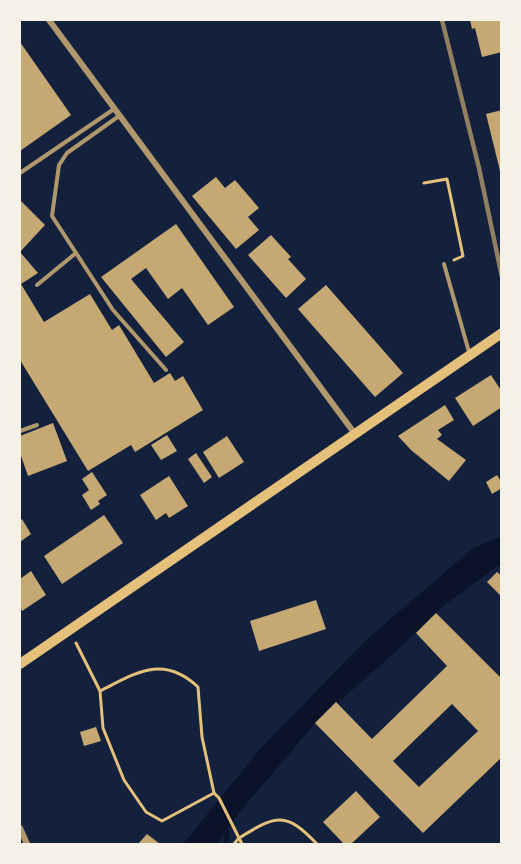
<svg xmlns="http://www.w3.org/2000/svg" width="521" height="864" font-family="Arial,sans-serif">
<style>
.water{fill:#0b132b}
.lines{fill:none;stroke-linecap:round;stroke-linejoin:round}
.stream{stroke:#0b132b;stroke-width:5}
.building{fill:#c6a872;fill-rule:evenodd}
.path{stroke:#e5c07b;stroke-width:3}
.service{stroke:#b1986c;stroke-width:4}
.minor{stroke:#b1986c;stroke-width:6}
.secondary{stroke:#e5c07b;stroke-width:10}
.rail{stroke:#918062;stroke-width:4.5}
</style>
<rect width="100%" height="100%" fill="#14213d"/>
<polygon class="water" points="501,536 501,565 495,568 447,603 395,652 315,723 239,813 217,844 183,844 261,748 367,639 472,549"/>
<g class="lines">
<polyline class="stream" points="224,826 227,833 226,844"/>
</g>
<g class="building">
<polygon points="470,20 502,20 502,52 482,57 475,28 472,29"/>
<polygon points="20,42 71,115 20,151"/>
<polygon points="502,110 502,175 501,175 486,114"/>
<polygon points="216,177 225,188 235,180 259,208 248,217 259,230 236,249 192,196"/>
<polygon points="20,200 45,225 20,252 38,273 21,284 44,322 90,294 112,330 119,325 154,383 170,373 175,381 183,376 203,410 135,452 131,445 88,471 20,360"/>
<polygon points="176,224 234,307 208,325 182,288 168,299 146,268 131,279 184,342 166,357 101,277"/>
<polygon points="271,235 291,257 288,259 306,279 286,298 248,255"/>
<polygon points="326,285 403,373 375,397 298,309"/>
<polygon points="491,375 502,392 502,407 473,426 455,398"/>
<polygon points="445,405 454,420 438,430 442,435 437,439 466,460 449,481 411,450 398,436"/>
<polygon points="53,423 67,461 28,476 20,453 20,436"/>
<polygon points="167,435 177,451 161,460 151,445"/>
<polygon points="227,436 244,462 219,478 203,452"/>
<polygon points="196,453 212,477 204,483 188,459"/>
<polygon points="92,472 107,495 98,501 100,504 91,510 82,495 89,490 82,479"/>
<polygon points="497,475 502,483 502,488 492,494 486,482"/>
<polygon points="169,476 188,506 169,518 166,513 156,520 140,495"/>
<polygon points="104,515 123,543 62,584 44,556"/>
<polygon points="22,519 31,534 20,542 20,521"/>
<polygon points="31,571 46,595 22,611 20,607 20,579"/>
<polygon points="497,572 502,576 502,597 487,582"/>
<polygon points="316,600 326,629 259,651 250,621"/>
<path d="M436,613L502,679V757L423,833L315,723L336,702L372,739L447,666L416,633ZM452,704L478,731L419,787L393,761Z"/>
<polygon points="96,727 101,741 84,746 80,732"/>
<polygon points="356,791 380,817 351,844 344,844 323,822"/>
<polygon points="147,834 160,844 138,844"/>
</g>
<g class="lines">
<g class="path">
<polyline points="424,183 447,179 463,256 454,260"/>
<polyline points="76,643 100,691 103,728 124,780 146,812 162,821 214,793"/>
<path d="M100,691C136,673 163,654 198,687L202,737L214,793L219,798L239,838L234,844"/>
<path d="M242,844L239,838C276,815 286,811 317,844"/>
</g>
<g class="service">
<polyline points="119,116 67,153 59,165 52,216 113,310 166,370"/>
<polyline points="20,173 114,109"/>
<polyline points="444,264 469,352"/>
<polyline points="37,285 76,253"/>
<polyline points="20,431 37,425"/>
</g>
<g class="minor">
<polyline points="49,20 355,434"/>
<polyline points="20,828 27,844"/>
</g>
<polyline class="secondary" points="20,664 502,333"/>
<polyline class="rail" points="442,20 479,168 502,277"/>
</g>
<rect width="521" height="864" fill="none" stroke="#f6f1e7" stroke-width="42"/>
</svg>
